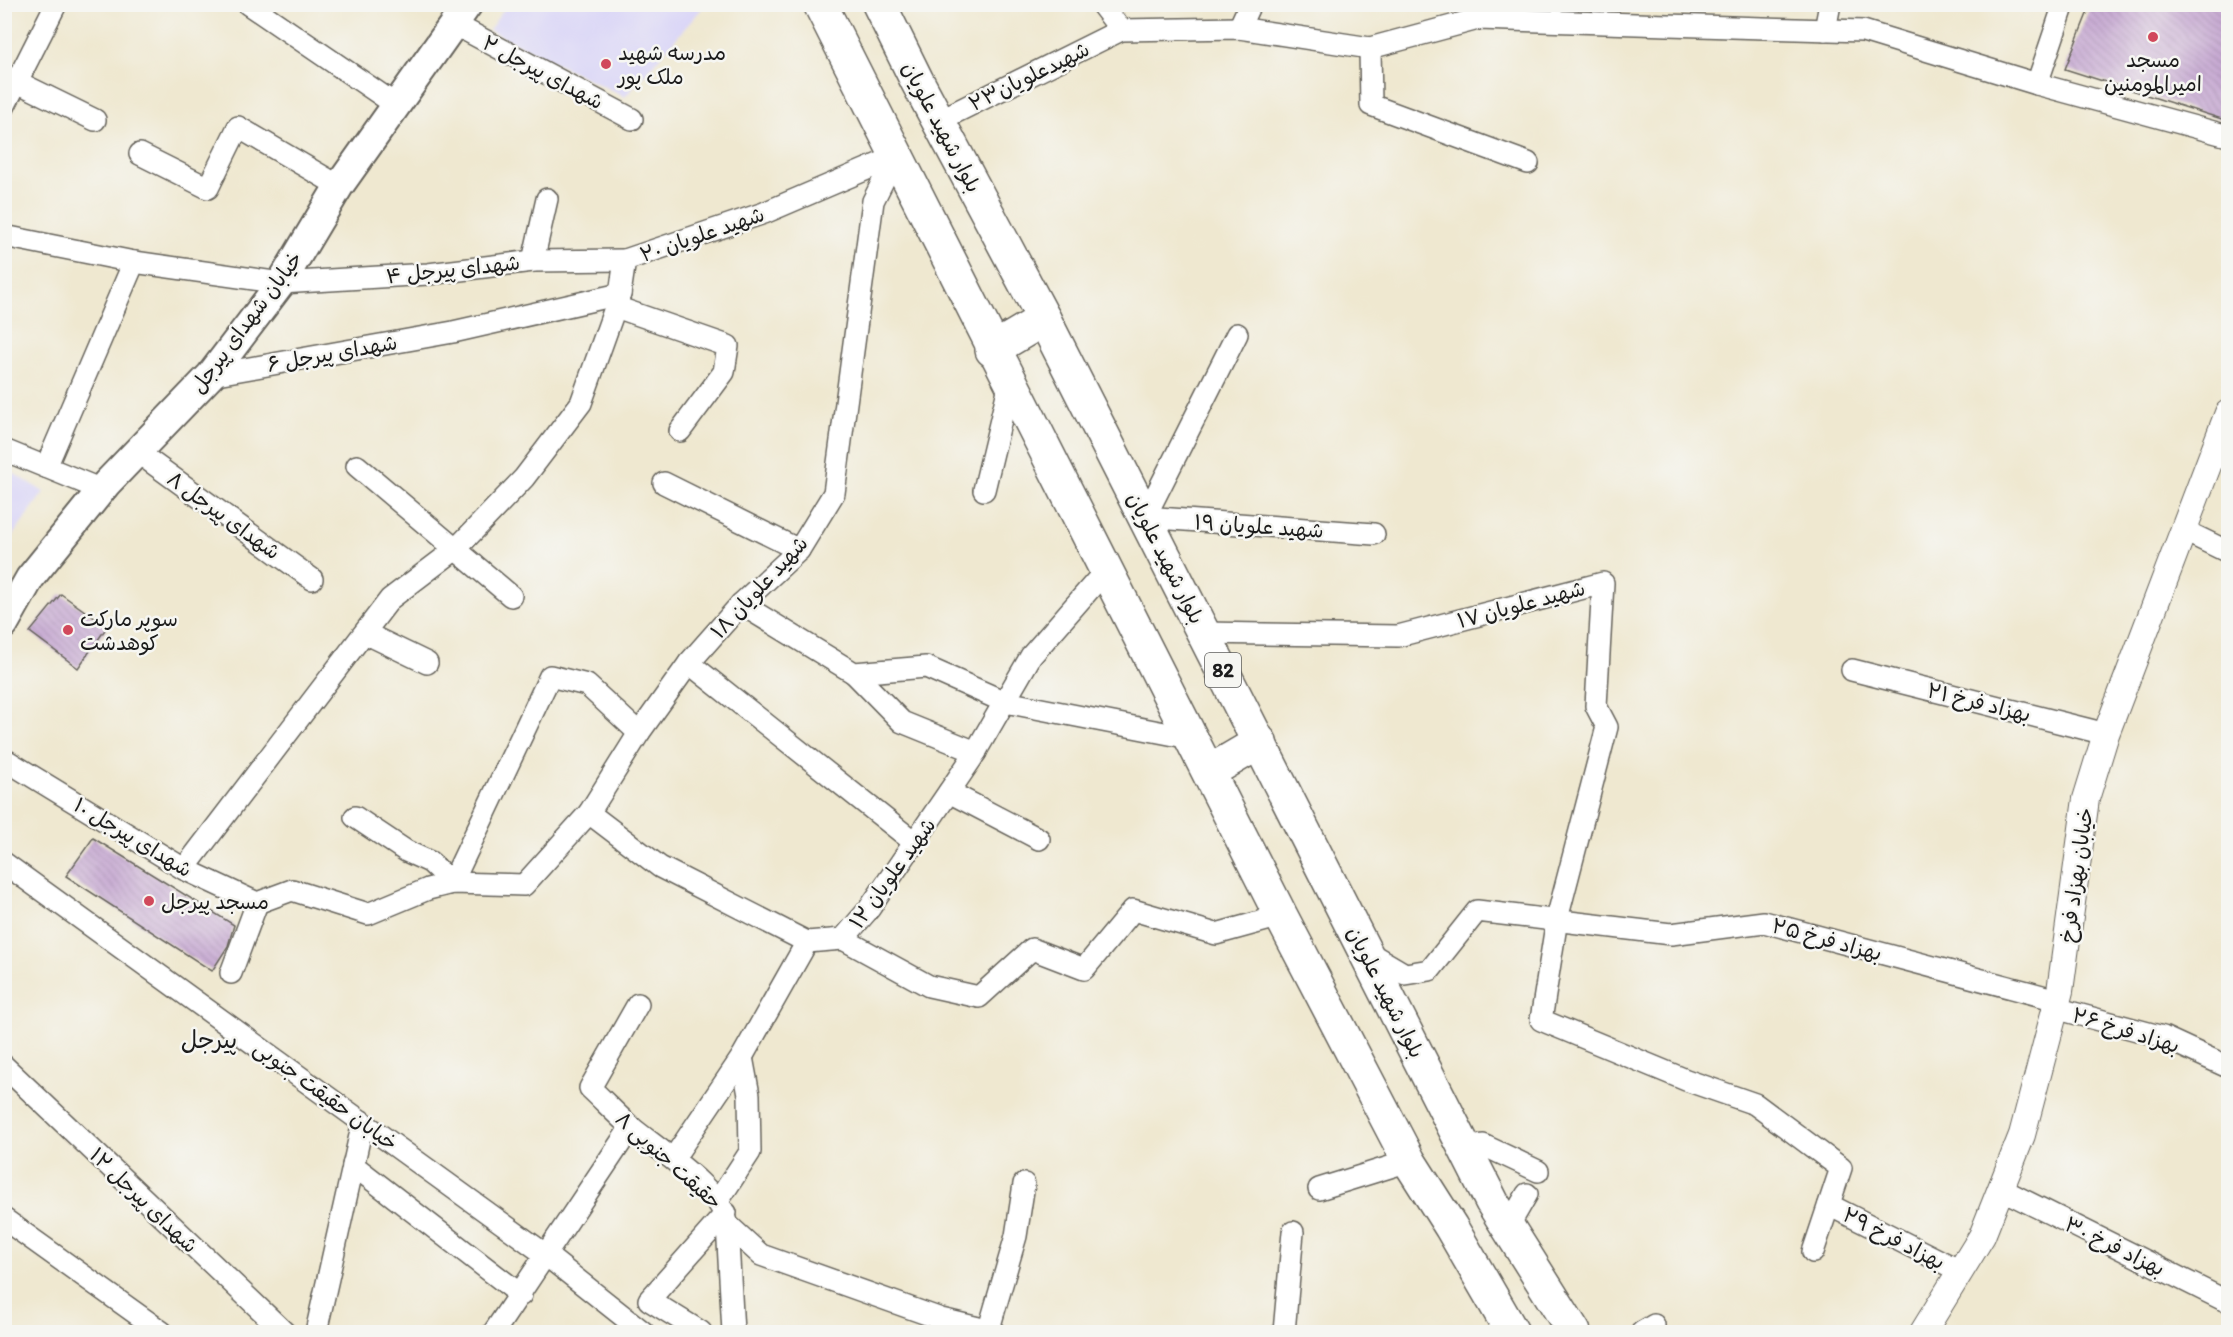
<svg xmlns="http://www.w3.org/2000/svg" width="2233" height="1337" font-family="Itim,'Playpen Sans Arabic',sans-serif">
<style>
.built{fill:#dad6f7}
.building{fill:url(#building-back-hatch)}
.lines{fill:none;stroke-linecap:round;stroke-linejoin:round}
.minor-casing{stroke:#66635b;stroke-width:24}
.tertiary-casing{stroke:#66635b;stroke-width:28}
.secondary-casing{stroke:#66635b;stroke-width:32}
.primary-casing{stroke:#66635b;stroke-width:36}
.minor{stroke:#fff;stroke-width:21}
.tertiary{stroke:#fff;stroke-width:26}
.secondary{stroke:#fff;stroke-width:28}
.primary{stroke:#fff;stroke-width:33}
.poi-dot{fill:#d1495b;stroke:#f6f6f2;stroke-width:2}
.labels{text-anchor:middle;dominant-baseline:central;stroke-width:5;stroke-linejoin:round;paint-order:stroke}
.shield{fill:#f6f6f2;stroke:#5d5d5c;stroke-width:1.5}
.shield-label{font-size:20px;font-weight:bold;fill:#1c1c1c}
.poi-label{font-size:21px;fill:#1c1c1c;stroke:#f6f6f2;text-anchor:start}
.street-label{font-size:21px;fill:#1c1c1c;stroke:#f6f6f2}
.quarter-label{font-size:24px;fill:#1c1c1c;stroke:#f6f6f2}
</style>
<defs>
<pattern id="building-back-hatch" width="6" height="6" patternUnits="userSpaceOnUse" patternTransform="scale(1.5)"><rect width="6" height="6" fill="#c6a8d2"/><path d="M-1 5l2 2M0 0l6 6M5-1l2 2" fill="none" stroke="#aa90b4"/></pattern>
</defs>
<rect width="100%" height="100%" fill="#f6f6f2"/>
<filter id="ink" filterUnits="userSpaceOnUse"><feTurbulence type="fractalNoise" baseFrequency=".0167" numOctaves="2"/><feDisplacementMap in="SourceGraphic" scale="12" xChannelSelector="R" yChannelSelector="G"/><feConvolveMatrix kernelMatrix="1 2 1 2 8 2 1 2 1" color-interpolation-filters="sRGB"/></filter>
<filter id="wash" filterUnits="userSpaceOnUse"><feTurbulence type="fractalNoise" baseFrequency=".008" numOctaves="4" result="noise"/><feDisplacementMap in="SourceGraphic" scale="24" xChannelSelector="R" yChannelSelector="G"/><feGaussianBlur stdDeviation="1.35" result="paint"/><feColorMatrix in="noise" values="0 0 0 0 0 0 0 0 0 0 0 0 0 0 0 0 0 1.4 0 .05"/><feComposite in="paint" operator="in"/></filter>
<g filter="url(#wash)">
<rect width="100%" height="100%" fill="#efe8d0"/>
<g class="built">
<polygon points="507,5 507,4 705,5 625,97 489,30"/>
<polygon points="5,468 44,492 5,546"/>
</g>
<g id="blocks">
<g class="building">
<polygon points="2091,4 2228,4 2228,121 2065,69"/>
<polygon points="61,594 107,627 78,668 30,632"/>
<polygon points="93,838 234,925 228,946 212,971 66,876"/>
</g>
</g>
</g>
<g filter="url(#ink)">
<use href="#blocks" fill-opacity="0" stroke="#66635b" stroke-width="1.5"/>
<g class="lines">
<defs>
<g id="minor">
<polyline points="248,4 396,105"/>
<polyline points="1101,4 1121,30"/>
<polyline points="454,24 632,119"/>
<polyline points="1239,28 1250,4"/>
<polyline points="1825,30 1830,4"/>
<polyline points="1370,48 1371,105 1528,163"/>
<polyline points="5,76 95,120"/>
<polyline points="2037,84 2064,4"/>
<polyline points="4,107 56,4"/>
<polyline points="938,121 1121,30 1239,28 1370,48 1478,19 1863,31 2037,84 2228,136"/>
<polyline points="140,154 208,188 238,127 339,186"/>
<polyline points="4,236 134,262 281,283 428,274 533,261 625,260"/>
<polyline points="533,261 547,199"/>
<polyline points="616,307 728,346 724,372 680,431"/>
<polyline points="1237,334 1145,517 1374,534"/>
<polyline points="211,375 453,332 620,294"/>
<polyline points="4,450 102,490"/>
<polyline points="136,451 312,579"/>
<polyline points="357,466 511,596"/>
<polyline points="46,467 134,262"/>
<polyline points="664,483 799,550"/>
<polyline points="984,490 1010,382"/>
<polyline points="2185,531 2228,552"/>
<polyline points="741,604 854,673 926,667 1005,702 1190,738"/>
<polyline points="365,633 427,663"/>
<polyline points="1204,633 1398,636 1603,583 1596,706 1607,727 1557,919 1541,1020 1686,1080 1755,1104 1841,1168 1813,1252"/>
<polyline points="689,663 914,842"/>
<polyline points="1852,670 2106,734"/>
<polyline points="854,673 902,722 976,752"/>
<polyline points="4,759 184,869 257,903 292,890 368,914 428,889 452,883 524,885 589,813 660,867 807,942"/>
<polyline points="949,792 1039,839"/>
<polyline points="589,813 639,733 689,663 741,604 799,550 834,493 873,201 895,157"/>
<polyline points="355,817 406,851 430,862 452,883 550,676 587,685 639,733"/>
<polyline points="4,863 546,1255 643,1332"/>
<polyline points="184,869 390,599 456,549 524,478 581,403 620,294 625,260 764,213 895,157"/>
<polyline points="843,939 929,986 979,997 1032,949 1084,969 1133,910 1216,934 1281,916"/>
<polyline points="1366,951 1405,974 1430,970 1477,911 1671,934 1764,922 2057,1000"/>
<polyline points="231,973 257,903"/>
<path d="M638,1004L590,1088C604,1101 617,1115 631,1127C656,1148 725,1192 727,1224L761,1255L941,1319L995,1332"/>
<polyline points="2055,1008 2163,1037 2228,1067"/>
<polyline points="4,1066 284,1332"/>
<polyline points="1465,1148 1483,1145 1538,1171"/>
<polyline points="673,1159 742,1057 807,942 843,939 869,909 972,758 1031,656 1107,569"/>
<polyline points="353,1165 521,1295"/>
<polyline points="1319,1189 1409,1161"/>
<polyline points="2001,1189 2228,1302"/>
<polyline points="718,1201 750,1152 749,1095 742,1057"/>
<polyline points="1829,1205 1960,1271"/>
<polyline points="4,1219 162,1332"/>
<polyline points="727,1224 733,1332"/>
<polyline points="1508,1227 1527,1194"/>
<polyline points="316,1332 363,1122"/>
<polyline points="494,1332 631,1127"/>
<polyline points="701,1332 649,1300 726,1213"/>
<polyline points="988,1332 1016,1236 1024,1184"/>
<polyline points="1284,1332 1293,1232"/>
<polyline points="1642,1332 1654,1325"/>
</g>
<polyline id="tertiary" points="1923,1332 1982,1236 2022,1135 2060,991 2086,799 2106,734 2228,413"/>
<polyline id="secondary" points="4,624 30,578 107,483 211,375 281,283 339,186 468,4"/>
<g id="primary">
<polyline points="820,4 1281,916 1409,1161 1451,1227 1512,1332"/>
<polyline points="879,4 917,81 1044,319 1492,1202 1574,1332"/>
<polyline points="992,350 1044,319"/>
<polyline points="1209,772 1260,742"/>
</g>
</defs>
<use href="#minor" class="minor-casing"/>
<use href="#tertiary" class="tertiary-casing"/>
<use href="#secondary" class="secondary-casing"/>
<use href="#primary" class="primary-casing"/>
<use href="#minor" class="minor"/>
<use href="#tertiary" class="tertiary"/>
<use href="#secondary" class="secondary"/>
<use href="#primary" class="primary"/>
</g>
</g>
<g class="poi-dot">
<circle cx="2153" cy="37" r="6"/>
<circle cx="606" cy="64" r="6"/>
<circle cx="68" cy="630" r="6"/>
<circle cx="149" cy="901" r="6"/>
</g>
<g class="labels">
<rect class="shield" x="1205" y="653" width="36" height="34" rx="4.5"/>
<g class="shield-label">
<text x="1223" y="670">82</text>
</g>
<g class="poi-label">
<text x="618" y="52">مدرسه شهید<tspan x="618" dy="24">ملک پور</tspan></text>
<text x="2153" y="59" text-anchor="middle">مسجد<tspan x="2153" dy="24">امیرالمومنین</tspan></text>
<text x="80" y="618">سوپر مارکت<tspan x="80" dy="24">کوهدشت</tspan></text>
<text x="161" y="901">مسجد پیرجل</text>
</g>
<g class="street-label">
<text transform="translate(543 72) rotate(28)">شهدای پیرجل ۲</text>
<text transform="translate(1029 76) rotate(-26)">شهیدعلویان۲۳</text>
<text transform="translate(942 127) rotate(62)">بلوار شهید علویان</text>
<text transform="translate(702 234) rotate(-19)">شهید علویان ۲۰</text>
<text transform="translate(453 269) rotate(-6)">شهدای پیرجل ۴</text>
<text transform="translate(246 322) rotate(-53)">خیابان شهدای پیرجل</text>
<text transform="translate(332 353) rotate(-10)">شهدای پیرجل ۶</text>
<text transform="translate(224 515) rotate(36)">شهدای پیرجل ۸</text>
<text transform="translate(1259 526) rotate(4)">شهید علویان ۱۹</text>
<text transform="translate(1166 558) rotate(63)">بلوار شهید علویان</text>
<text transform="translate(759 587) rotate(-47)">شهید علویان ۱۸</text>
<text transform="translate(1521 604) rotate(-15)">شهید علویان ۱۷</text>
<text transform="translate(1979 702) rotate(14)">بهزاد فرخ ۲۱</text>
<text transform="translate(133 837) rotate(31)">شهدای پیرجل ۱۰</text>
<text transform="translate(892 873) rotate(-54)">شهید علویان ۱۲</text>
<text transform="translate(2076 875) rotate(-82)">خیابان بهزاد فرخ</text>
<text transform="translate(1827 939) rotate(15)">بهزاد فرخ ۲۵</text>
<text transform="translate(1386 992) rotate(63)">بلوار شهید علویان</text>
<text transform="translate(2126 1030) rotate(17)">بهزاد فرخ ۲۶</text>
<text transform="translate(326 1095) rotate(36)">خیابان حقیقت جنوبی</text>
<text transform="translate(669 1160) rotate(42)">حقیقت جنوبی ۸</text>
<text transform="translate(144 1200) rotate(44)">شهدای پیرجل ۱۲</text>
<text transform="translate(1894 1238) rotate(27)">بهزاد فرخ ۲۹</text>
<text transform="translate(2115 1246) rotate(26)">بهزاد فرخ ۳۰</text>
</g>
<g class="quarter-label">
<text x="209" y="1039">پیرجل</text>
</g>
</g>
<rect width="2233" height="1337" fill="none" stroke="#f6f6f2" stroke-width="24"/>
</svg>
